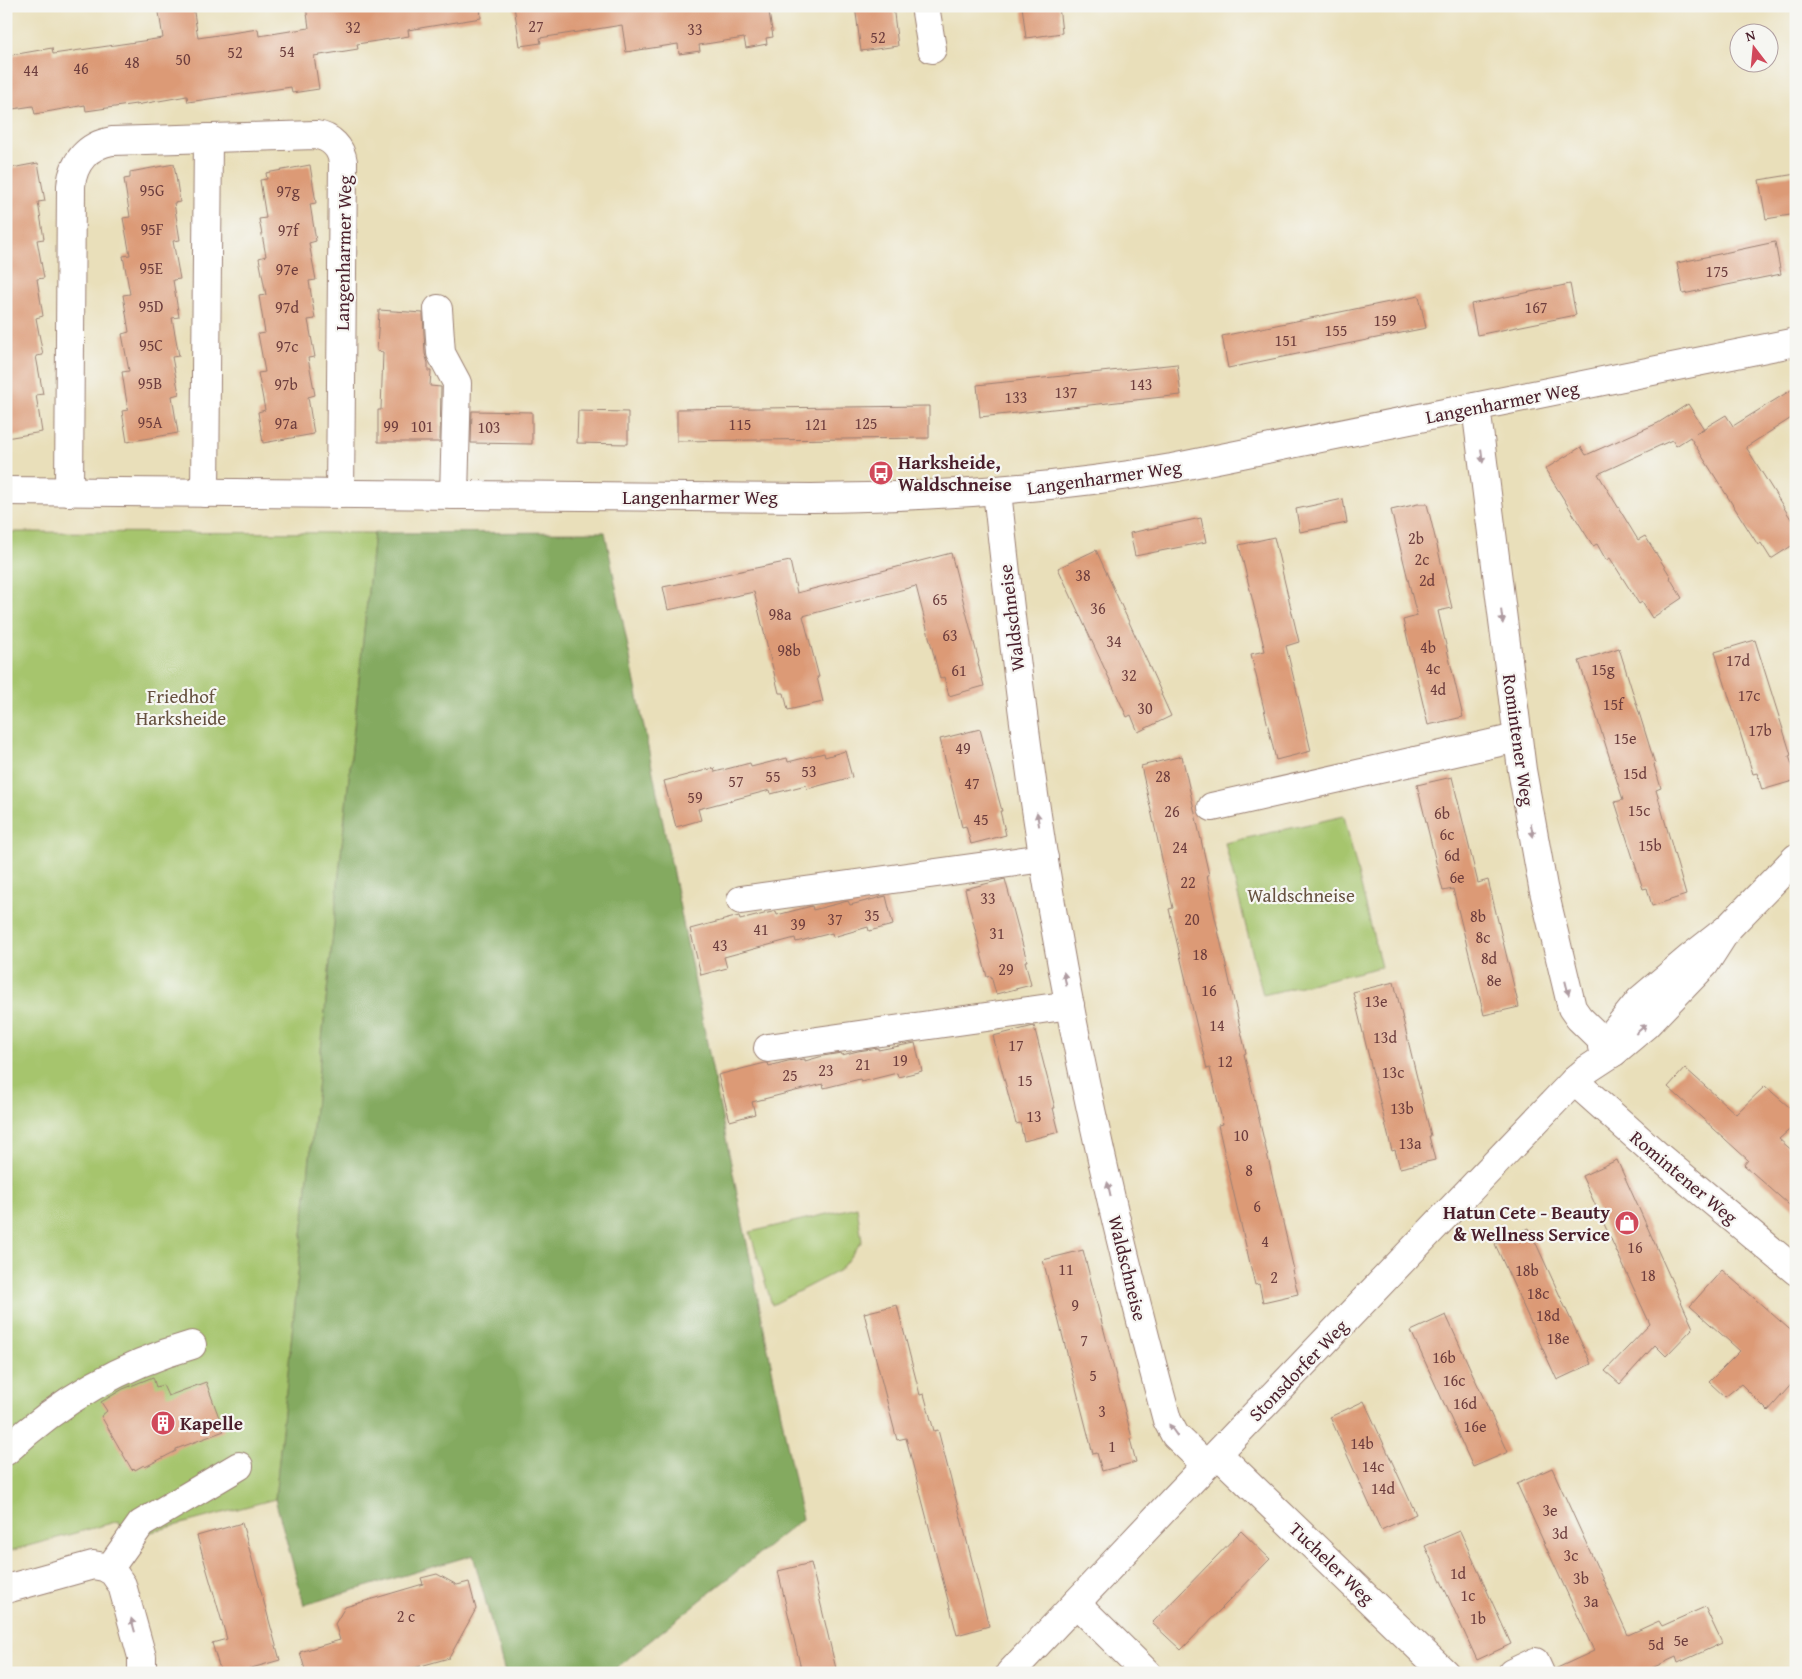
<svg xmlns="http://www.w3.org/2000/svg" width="1802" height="1679" font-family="'Gentium Book Plus',serif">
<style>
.green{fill:#a6c56d;stroke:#78724c}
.forest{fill:#84aa60;stroke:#676446}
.building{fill:#dc9a76}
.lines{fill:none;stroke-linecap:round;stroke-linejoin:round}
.minor-casing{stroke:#9a7f72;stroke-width:30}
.major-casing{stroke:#9a7f72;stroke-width:30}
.minor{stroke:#fff;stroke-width:28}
.major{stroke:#fff;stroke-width:28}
.oneway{fill:#ae9aa0}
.labels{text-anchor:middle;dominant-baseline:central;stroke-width:4.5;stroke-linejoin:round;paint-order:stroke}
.number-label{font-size:16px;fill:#6e3e3e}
.street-label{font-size:19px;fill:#4a1f2b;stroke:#f6f6f2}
.poi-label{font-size:19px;font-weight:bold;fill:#4a1f2b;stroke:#f6f6f2;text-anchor:start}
.park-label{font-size:19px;fill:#66513f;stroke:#f6f6f2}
</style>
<rect width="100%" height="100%" fill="#f6f6f2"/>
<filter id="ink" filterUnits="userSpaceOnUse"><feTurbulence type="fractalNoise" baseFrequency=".02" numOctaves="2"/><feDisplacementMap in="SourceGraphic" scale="10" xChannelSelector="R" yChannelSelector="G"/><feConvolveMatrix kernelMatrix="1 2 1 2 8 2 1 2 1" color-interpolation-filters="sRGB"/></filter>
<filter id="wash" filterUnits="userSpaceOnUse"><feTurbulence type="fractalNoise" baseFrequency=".0096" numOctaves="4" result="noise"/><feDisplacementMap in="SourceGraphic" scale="20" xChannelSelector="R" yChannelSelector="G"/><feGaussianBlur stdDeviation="1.12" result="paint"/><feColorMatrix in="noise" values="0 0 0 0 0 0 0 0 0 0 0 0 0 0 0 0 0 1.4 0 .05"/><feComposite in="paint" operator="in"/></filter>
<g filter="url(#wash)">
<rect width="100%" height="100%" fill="#e9dfba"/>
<g class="green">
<polygon points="6,532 374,533 275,1499 125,1539 119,1521 6,1552"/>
<polygon points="1344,816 1381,967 1263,995 1225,843"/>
<polygon points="857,1207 862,1241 840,1270 772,1305 750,1232"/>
</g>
<polygon class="forest" points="605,532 802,1519 610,1673 505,1673 473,1555 304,1605 275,1499 374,533"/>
<g id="blocks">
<g class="building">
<polygon points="158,6 193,6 198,38 258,29 259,36 309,28 306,6 480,6 481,18 408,30 409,36 357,44 358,49 314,56 319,89 292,93 291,87 188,102 187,96 136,105 136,104 86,111 85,105 35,114 33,106 6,110 6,56 52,48 53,54 163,38"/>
<polygon points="514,6 768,6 773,37 766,38 767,44 746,48 744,38 699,45 700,51 679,54 678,44 626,52 622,25 540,38 541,43 520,46"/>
<polygon points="855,6 893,6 898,46 861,51"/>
<polygon points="1022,6 1059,6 1062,33 1026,38"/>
<polygon points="38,163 45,201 38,202 44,239 37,240 44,278 37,279 43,316 36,318 43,355 36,356 43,394 36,395 42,432 6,438 6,169"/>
<polygon points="174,164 180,202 174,203 180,240 173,241 180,279 173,280 179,317 172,318 179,356 172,357 179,394 172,396 178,433 127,442 122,411 128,410 122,372 129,371 122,334 129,332 123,295 130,294 123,256 130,255 123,218 130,217 124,179 130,178 130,172"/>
<polygon points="310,165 316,203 310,204 316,241 309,243 316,280 309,281 315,319 308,320 315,357 308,358 315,395 308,397 314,434 263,443 258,412 265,410 258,373 265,372 258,334 265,333 259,296 266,295 259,258 266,256 259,219 266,218 260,180 267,179 266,173"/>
<polygon points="1796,174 1796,214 1766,219 1759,180"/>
<polygon points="1775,242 1781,274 1683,294 1677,263"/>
<polygon points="1570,284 1576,315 1477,335 1471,304"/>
<polygon points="1419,296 1426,328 1228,368 1222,336"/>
<polygon points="379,310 423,313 425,354 428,363 428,371 431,371 430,386 441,387 440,442 378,442 378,410 381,410 383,352 377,351"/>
<polygon points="1177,364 1181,395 980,417 977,385"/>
<polygon points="1796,387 1796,415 1746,447 1796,527 1796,543 1771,559 1761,543 1758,545 1690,437 1676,446 1672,440 1598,474 1638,540 1645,536 1671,577 1670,578 1682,598 1652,618 1642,602 1639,604 1610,558 1606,560 1597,544 1593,546 1545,469 1581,447 1586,455 1658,423 1688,404 1704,429 1696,433 1726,415 1733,426"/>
<polygon points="929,406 929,438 677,441 677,409"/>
<polygon points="472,411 532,412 532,444 471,443"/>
<polygon points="578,411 628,412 628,444 577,443"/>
<polygon points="1343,499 1347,523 1300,532 1296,509"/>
<polygon points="1418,504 1427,504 1452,608 1438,611 1463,717 1428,725 1403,620 1417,616 1391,510"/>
<polygon points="1201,518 1206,542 1135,556 1130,533"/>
<polygon points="1274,537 1299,642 1286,646 1311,751 1276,760 1251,654 1265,651 1239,545"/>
<polygon points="1096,550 1162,694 1161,694 1171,716 1138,732 1131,715 1127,717 1058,568"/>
<polygon points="951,553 979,662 978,663 984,686 949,696 944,677 940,679 916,586 803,616 819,677 817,677 823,702 788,710 784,693 779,693 754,592 668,610 663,587 790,561 797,593"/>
<polygon points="1755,640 1791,755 1789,756 1796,776 1796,780 1762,790 1757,773 1753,774 1715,652"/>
<polygon points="1619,648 1655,764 1654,765 1661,788 1656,790 1686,895 1652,906 1647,888 1643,889 1615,802 1623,800 1579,661"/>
<polygon points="980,729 1002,811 1000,811 1006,835 971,844 966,826 962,827 940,739"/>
<polygon points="845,751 852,777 807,789 806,785 771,794 770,790 698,809 701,820 676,827 664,781 714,768 715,772 750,763 751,767 787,758 788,762 824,753 825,757"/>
<polygon points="1182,756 1209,875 1207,875 1212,899 1211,900 1246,1053 1244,1054 1294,1270 1292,1270 1298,1294 1263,1302 1259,1284 1255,1285 1218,1125 1223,1124 1210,1068 1207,1069 1169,909 1173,908 1141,766"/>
<polygon points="1452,777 1478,883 1488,880 1519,1007 1484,1015 1453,889 1443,891 1417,785"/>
<polygon points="1005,879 1027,961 1025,961 1031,985 996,994 991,976 987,977 965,889"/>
<polygon points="886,896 893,925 869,931 868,927 833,937 832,933 796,942 795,938 724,957 727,968 701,975 690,929 739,916 740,920 776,911 777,915 812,906 813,910 848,901 850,905"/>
<polygon points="1394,982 1431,1136 1429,1136 1435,1160 1400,1168 1395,1150 1392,1151 1353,992"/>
<polygon points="1034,1026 1055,1108 1053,1108 1059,1132 1024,1141 1020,1123 1016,1124 993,1036"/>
<polygon points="915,1043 922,1071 898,1077 897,1073 861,1082 860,1079 824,1088 823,1084 752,1102 755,1114 730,1121 718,1075 765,1063 768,1063 769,1066 788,1061 805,1059 805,1061 823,1056 841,1053 842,1055 858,1051 878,1048 878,1050"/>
<polygon points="1685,1068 1736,1114 1765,1086 1796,1113 1796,1124 1779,1139 1796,1154 1796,1211 1744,1165 1748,1160 1668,1087"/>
<polygon points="1617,1160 1693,1328 1666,1356 1655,1345 1620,1384 1605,1371 1650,1324 1582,1176"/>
<polygon points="1529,1228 1591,1364 1557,1380 1495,1244"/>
<polygon points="1083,1250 1132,1438 1130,1439 1136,1462 1102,1471 1097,1453 1093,1454 1043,1260"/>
<polygon points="1722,1270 1796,1335 1796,1379 1768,1411 1741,1384 1725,1397 1709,1382 1740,1351 1690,1306"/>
<polygon points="897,1305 920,1395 924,1394 934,1431 938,1430 989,1626 957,1635 906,1438 897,1440 864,1313"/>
<polygon points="1446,1315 1508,1452 1473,1467 1411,1331"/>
<polygon points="153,1377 156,1387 163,1385 168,1396 206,1382 224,1431 176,1449 176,1451 145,1467 144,1465 135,1470 134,1468 132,1470 101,1416 107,1411 101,1402 123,1389"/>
<polygon points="1364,1401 1416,1514 1381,1530 1330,1417"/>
<polygon points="1552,1468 1628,1635 1659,1621 1662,1626 1705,1607 1722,1643 1678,1663 1676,1657 1641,1673 1555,1673 1555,1669 1594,1651 1517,1484"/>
<polygon points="242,1523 280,1660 248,1669 249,1673 221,1673 212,1643 227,1639 197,1536"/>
<polygon points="1241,1531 1270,1559 1181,1650 1152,1623"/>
<polygon points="1460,1531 1511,1644 1477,1660 1425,1546"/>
<polygon points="811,1563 820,1601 837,1673 802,1673 778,1571"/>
<polygon points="437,1574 457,1585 469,1582 476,1609 449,1658 396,1673 306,1673 300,1652 340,1640 335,1624 345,1607 423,1584 421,1578"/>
</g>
</g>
</g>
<g filter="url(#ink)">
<use href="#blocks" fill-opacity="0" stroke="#9a7f72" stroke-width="1"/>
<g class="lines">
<defs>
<g id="minor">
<polyline points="925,6 932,49"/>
<polyline points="438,309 441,353 457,383 454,495"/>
<polyline points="1476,407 1522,770 1543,887 1572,1008 1579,1018 1614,1052"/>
<path d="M997,491C1008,595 1020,699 1035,802C1065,1011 1112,1217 1167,1420L1175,1435L1206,1465"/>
<path d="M69,492L71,186C73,162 88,145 112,141L316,135C331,137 341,148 343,162L340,494"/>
<polyline points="205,493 208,138"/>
<polyline points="1212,807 1517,738"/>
<polyline points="741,900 1044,858"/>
<polyline points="768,1048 1070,1005"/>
<polyline points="1574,1081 1656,1154 1796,1271"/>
<path d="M6,1451C59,1401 121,1365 192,1345"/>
<polyline points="1218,1454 1445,1673"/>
<polyline points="109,1569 141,1524 239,1466"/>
<polyline points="6,1589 93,1565 104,1567 113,1572 122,1585 142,1657 142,1673"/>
<polyline points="1076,1603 1147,1673"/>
<polyline points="1512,1673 1535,1662 1540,1673"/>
</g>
<g id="major">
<path d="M6,491L811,498C933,497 1053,489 1172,468L1796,342"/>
<polyline points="1602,1047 1640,1000 1691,957 1728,928 1796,858"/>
<polyline points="1010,1673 1174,1499 1574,1081 1588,1069 1614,1052 1646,1025 1705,964 1728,928"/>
</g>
</defs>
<use href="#minor" class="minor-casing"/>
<use href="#major" class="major-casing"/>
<use href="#minor" class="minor"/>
<use href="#major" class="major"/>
</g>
<defs><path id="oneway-solid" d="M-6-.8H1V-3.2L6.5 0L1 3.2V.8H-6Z" transform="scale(1.25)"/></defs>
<g class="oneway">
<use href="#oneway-solid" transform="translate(1482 456) rotate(83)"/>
<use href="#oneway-solid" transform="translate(1502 617) rotate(83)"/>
<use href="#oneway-solid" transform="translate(1038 819) rotate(-99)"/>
<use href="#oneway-solid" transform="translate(1532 830) rotate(80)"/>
<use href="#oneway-solid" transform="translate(1065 979) rotate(-101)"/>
<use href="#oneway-solid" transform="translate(1567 988) rotate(76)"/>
<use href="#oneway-solid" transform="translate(1641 1029) rotate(-41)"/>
<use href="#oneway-solid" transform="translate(1109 1189) rotate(-103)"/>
<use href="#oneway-solid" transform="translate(1173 1430) rotate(-125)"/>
<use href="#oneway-solid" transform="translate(133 1625) rotate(-105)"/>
</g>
</g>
<defs>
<symbol id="bus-disc" viewBox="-11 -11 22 22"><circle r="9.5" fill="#d1495b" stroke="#f6f6f2"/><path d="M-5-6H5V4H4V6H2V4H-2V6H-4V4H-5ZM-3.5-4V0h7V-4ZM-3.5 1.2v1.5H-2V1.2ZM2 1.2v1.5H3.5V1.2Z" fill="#fff"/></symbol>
<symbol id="shop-disc" viewBox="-11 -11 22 22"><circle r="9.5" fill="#d1495b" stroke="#f6f6f2"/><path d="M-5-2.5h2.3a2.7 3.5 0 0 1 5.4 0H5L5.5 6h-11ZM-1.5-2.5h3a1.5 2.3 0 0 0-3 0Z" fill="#fff"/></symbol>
<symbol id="building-disc" viewBox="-11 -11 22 22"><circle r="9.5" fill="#d1495b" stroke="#f6f6f2"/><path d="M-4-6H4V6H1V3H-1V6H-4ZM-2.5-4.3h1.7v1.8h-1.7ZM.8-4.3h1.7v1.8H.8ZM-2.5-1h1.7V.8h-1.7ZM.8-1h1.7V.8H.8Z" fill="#fff"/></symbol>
</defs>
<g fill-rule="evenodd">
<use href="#bus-disc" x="867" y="459" width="28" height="28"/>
<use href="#shop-disc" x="1613" y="1209" width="28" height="28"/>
<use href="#building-disc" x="149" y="1409" width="28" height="28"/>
</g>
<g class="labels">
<g class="number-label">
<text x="536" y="26">27</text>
<text x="353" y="27">32</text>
<text x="695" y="29">33</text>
<text x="878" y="37">52</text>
<text x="287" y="51">54</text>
<text x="235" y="52">52</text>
<text x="183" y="59">50</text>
<text x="132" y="62">48</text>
<text x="81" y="68">46</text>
<text x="31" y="70">44</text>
<text x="152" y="190">95G</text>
<text x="288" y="191">97g</text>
<text x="152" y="229">95F</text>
<text x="288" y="230">97f</text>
<text x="151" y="268">95E</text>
<text x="287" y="269">97e</text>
<text x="1717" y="271">175</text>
<text x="151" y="306">95D</text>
<text x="287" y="307">97d</text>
<text x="1536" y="307">167</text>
<text x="1385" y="320">159</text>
<text x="1336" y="330">155</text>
<text x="1286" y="340">151</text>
<text x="151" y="345">95C</text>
<text x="287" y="346">97c</text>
<text x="150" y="383">95B</text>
<text x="286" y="384">97b</text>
<text x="1141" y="384">143</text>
<text x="1066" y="392">137</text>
<text x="1016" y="397">133</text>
<text x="150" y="422">95A</text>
<text x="286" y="423">97a</text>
<text x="866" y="423">125</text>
<text x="740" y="424">115</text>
<text x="816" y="424">121</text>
<text x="391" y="426">99</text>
<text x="422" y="426">101</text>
<text x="489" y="427">103</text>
<text x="1416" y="538">2b</text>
<text x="1422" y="559">2c</text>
<text x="1083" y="575">38</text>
<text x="1427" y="580">2d</text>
<text x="940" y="599">65</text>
<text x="1098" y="608">36</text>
<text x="780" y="614">98a</text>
<text x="950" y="635">63</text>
<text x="1114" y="641">34</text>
<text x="1428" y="647">4b</text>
<text x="789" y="650">98b</text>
<text x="1738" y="660">17d</text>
<text x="1433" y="668">4c</text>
<text x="1603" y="669">15g</text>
<text x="959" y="670">61</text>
<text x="1129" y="675">32</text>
<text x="1438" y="689">4d</text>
<text x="1749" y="695">17c</text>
<text x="1613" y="704">15f</text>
<text x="1145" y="708">30</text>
<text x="1760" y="730">17b</text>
<text x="1625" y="738">15e</text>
<text x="963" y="748">49</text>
<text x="809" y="771">53</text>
<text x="1635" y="773">15d</text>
<text x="773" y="776">55</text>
<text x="1163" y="776">28</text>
<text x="736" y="781">57</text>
<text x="972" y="783">47</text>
<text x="695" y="797">59</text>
<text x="1639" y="810">15c</text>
<text x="1172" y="811">26</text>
<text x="1442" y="813">6b</text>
<text x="981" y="819">45</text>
<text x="1447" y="834">6c</text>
<text x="1650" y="845">15b</text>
<text x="1180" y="847">24</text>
<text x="1452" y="855">6d</text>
<text x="1457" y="877">6e</text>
<text x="1188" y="882">22</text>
<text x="988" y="898">33</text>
<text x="872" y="915">35</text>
<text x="1478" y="916">8b</text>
<text x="835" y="919">37</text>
<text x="1192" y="919">20</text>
<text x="798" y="924">39</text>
<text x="761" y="929">41</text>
<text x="997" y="933">31</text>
<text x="1483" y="937">8c</text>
<text x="720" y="945">43</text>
<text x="1200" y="954">18</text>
<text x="1489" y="958">8d</text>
<text x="1006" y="969">29</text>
<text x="1494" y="980">8e</text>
<text x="1209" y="990">16</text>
<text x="1376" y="1001">13e</text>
<text x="1217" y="1025">14</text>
<text x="1385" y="1037">13d</text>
<text x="1016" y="1045">17</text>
<text x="900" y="1060">19</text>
<text x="1225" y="1061">12</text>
<text x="863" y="1064">21</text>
<text x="826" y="1070">23</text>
<text x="1393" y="1072">13c</text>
<text x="790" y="1075">25</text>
<text x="1025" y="1080">15</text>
<text x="1402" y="1108">13b</text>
<text x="1034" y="1116">13</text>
<text x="1241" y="1135">10</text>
<text x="1410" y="1143">13a</text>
<text x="1249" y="1170">8</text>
<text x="1257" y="1206">6</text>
<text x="1265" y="1241">4</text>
<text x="1635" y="1247">16</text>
<text x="1066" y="1269">11</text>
<text x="1527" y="1270">18b</text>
<text x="1648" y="1275">18</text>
<text x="1274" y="1277">2</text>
<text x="1538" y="1293">18c</text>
<text x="1075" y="1305">9</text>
<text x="1548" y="1315">18d</text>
<text x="1558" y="1338">18e</text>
<text x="1084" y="1340">7</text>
<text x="1444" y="1357">16b</text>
<text x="1093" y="1375">5</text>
<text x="1454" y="1380">16c</text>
<text x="1465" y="1403">16d</text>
<text x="1102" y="1411">3</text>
<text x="1475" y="1426">16e</text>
<text x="1362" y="1443">14b</text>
<text x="1112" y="1446">1</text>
<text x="1373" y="1466">14c</text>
<text x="1383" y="1488">14d</text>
<text x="1550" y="1510">3e</text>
<text x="1560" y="1533">3d</text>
<text x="1571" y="1555">3c</text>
<text x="1458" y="1573">1d</text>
<text x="1581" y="1578">3b</text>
<text x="1468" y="1595">1c</text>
<text x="1591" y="1601">3a</text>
<text x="406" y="1616">2 c</text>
<text x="1478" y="1618">1b</text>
<text x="1681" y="1640">5e</text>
<text x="1656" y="1644">5d</text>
</g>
<g class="street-label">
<text transform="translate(343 253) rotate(-89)">Langenharmer Weg</text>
<text transform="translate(1502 402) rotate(-11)">Langenharmer Weg</text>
<text transform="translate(1104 477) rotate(-8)">Langenharmer Weg</text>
<text x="700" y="497">Langenharmer Weg</text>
<text transform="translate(1011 618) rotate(-97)">Waldschneise</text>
<text transform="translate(1519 740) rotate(82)">Romintener Weg</text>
<text transform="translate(1684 1177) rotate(40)">Romintener Weg</text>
<text transform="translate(1128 1268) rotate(76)">Waldschneise</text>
<text transform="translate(1298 1370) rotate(-46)">Stonsdorfer Weg</text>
<text transform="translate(1332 1563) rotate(44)">Tucheler Weg</text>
</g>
<g class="poi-label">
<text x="898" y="462">Harksheide,<tspan x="898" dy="22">Waldschneise</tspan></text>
<text x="1610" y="1212" text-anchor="end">Hatun Cete - Beauty<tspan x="1610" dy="22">&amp; Wellness Service</tspan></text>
<text x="180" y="1423">Kapelle</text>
</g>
<g class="park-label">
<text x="181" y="696">Friedhof<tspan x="181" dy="22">Harksheide</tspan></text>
<text x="1301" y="895">Waldschneise</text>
</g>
</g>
<rect width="1802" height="1679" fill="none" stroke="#f6f6f2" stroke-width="25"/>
<g transform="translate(1754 48) rotate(344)"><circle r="24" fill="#f6f6f2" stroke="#b1a0a2"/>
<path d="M0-4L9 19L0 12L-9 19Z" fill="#d1495b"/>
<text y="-8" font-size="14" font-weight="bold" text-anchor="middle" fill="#4a1f2b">N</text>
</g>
</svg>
